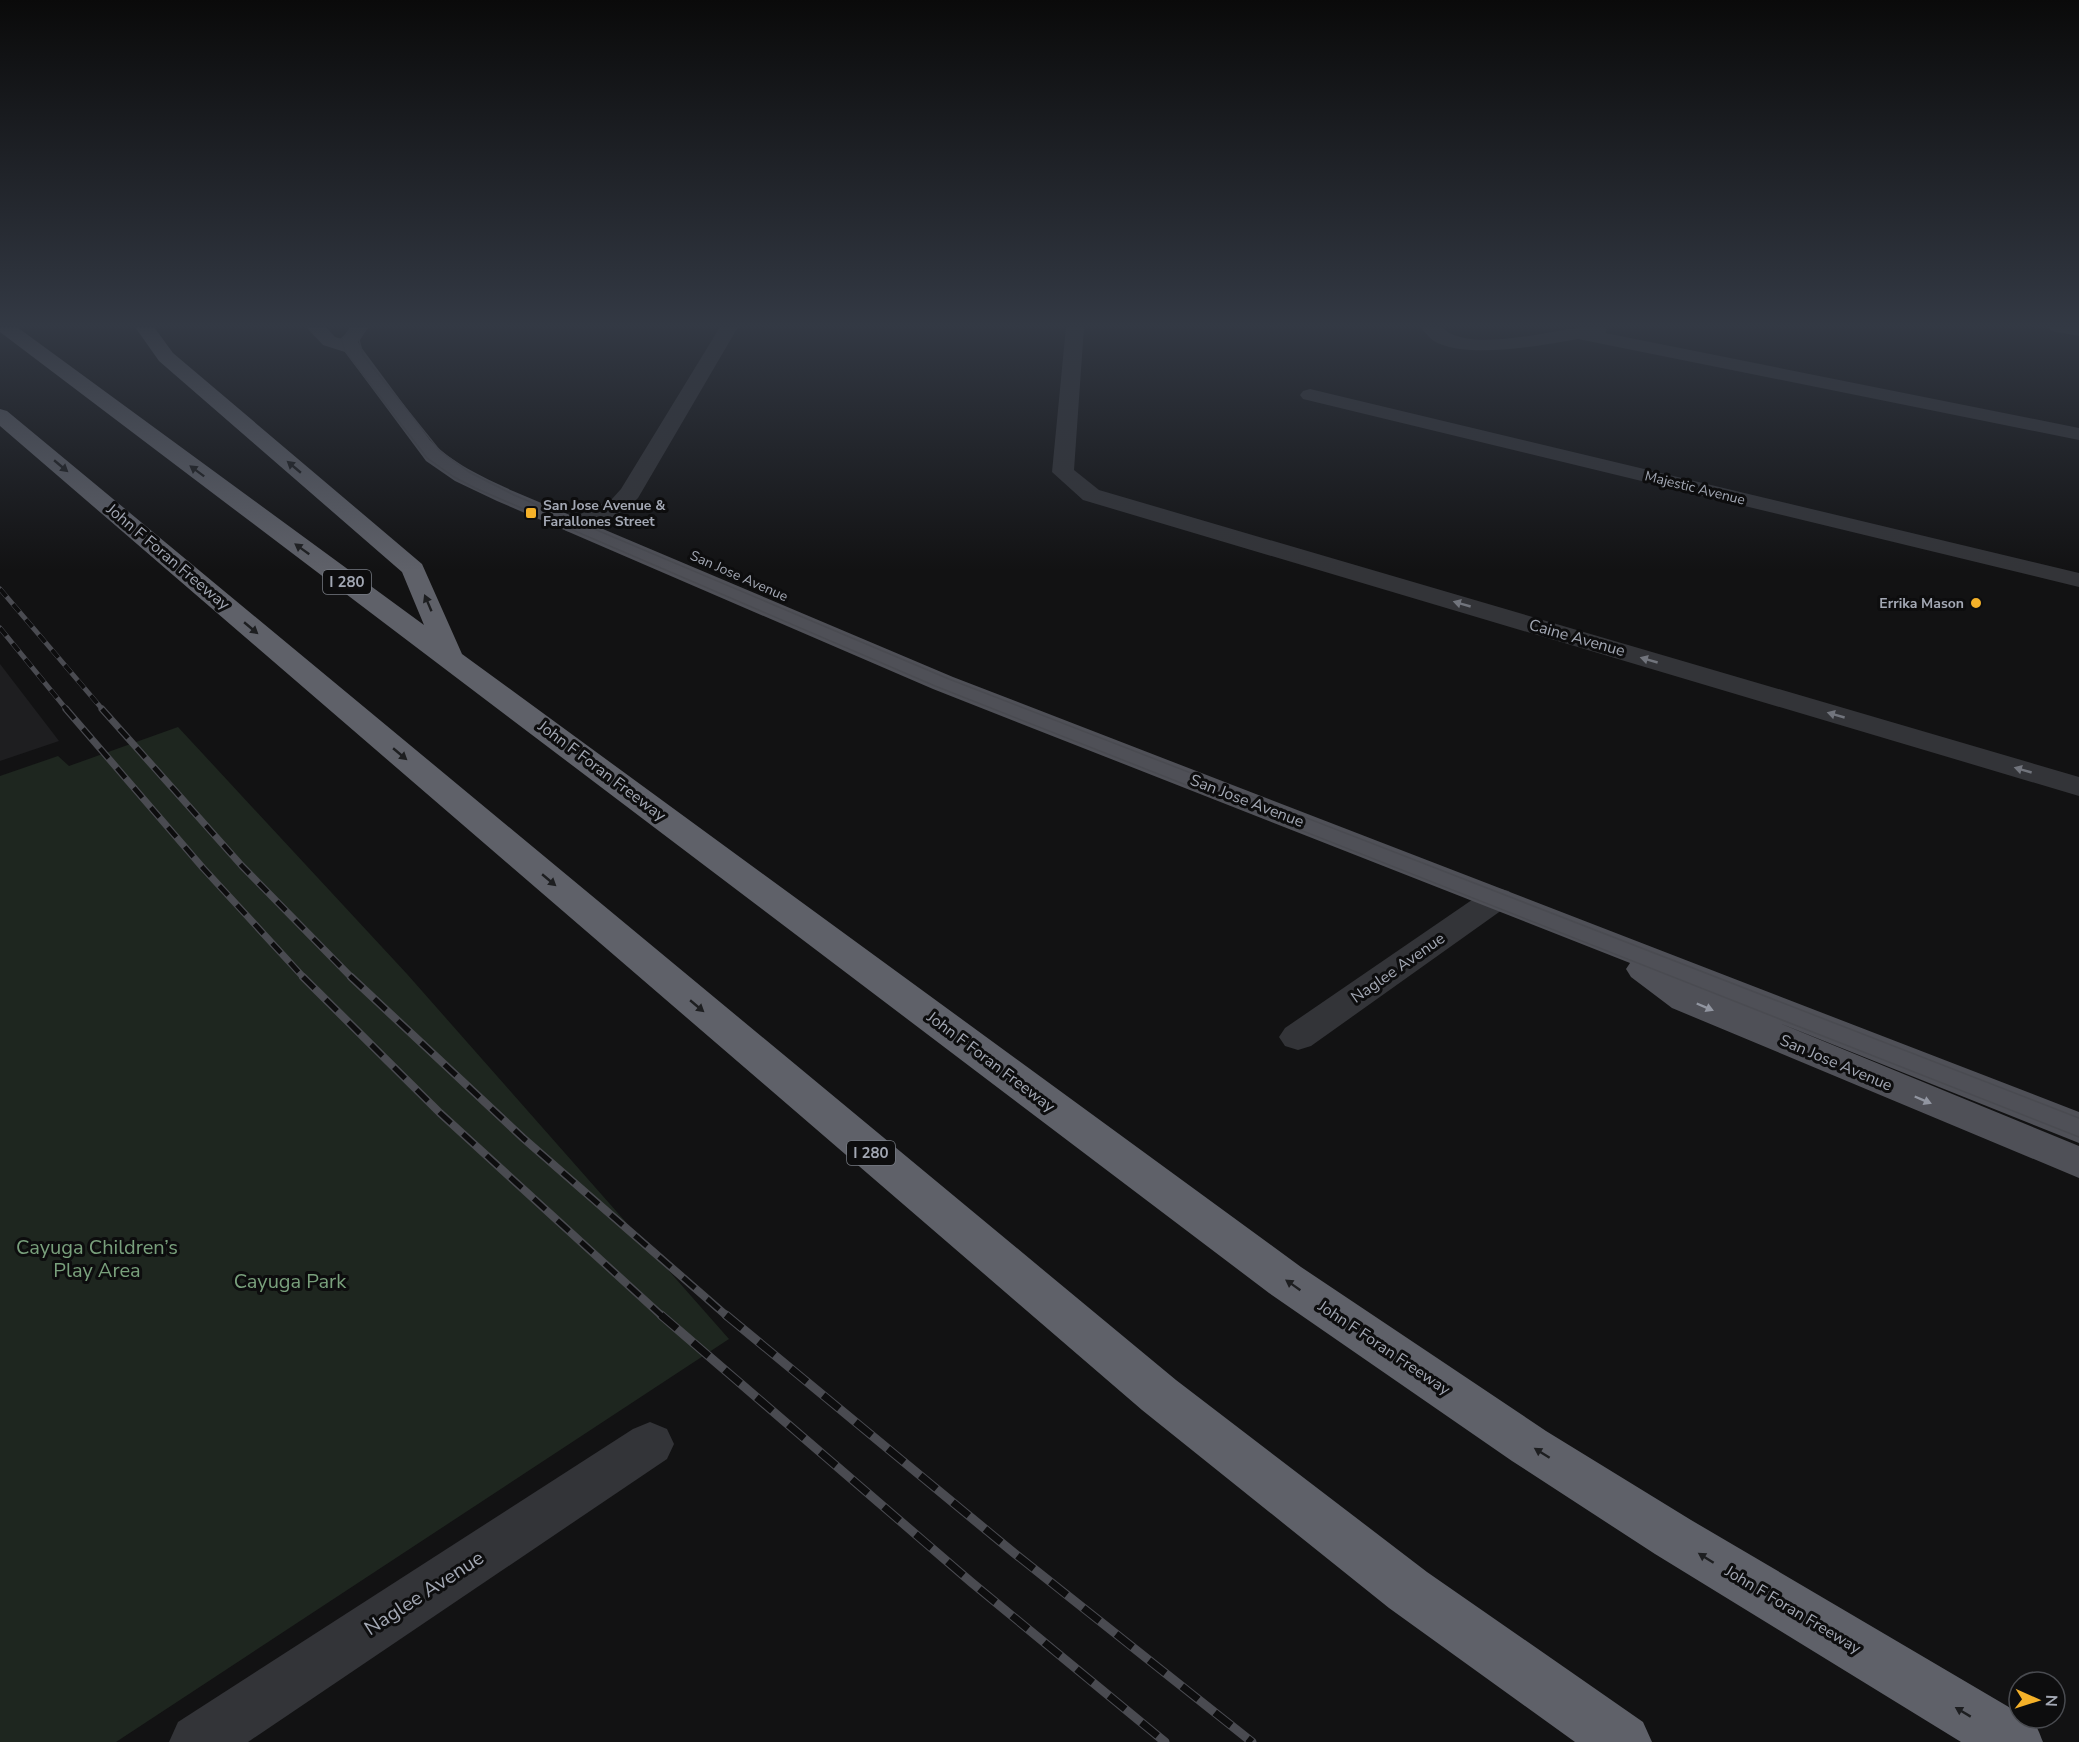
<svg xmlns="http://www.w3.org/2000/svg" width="2079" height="1742" font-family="'Nunito Sans',sans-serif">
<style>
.built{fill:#1e1e20}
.green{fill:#1e261f}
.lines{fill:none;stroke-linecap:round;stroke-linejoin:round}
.minor{fill:#333438;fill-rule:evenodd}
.major{fill:#4f5057;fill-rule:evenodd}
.highway{fill:#5f6169;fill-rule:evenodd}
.tram{stroke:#4a4b51;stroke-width:1.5}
.rail-far3-casing{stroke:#4a4b51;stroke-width:5}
.rail-far2-casing{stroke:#4a4b51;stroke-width:7}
.rail-far1-casing{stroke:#4a4b51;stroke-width:8}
.rail-casing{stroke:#4a4b51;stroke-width:9}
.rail-far3{stroke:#0d0d0e;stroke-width:4;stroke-dasharray:10;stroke-linecap:butt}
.rail-far2{stroke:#0d0d0e;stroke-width:4.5;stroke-dasharray:13;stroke-linecap:butt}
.rail-far1{stroke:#0d0d0e;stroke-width:5;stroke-dasharray:16;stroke-linecap:butt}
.rail{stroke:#0d0d0e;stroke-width:7;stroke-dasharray:21;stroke-linecap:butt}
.oneway{fill:#1d1e20}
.oneway2{fill:#71747c}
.oneway3{fill:#9296a1}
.poi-dot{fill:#f4b129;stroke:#0d0d0e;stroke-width:2}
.labels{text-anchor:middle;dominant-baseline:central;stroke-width:6;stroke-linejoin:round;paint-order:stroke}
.far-street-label{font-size:14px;fill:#a3a8b4;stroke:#0d0d0e}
.far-poi-label{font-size:14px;font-weight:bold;fill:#a3a8b4;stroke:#0d0d0e;text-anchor:start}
.shield{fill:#0d0d0e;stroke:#767a82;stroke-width:1.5}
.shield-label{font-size:15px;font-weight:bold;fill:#a3a8b4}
.street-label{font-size:16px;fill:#a3a8b4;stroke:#0d0d0e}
.near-park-label{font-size:20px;fill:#79a07c;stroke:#0d0d0e}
.near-street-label{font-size:20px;fill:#a3a8b4;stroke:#0d0d0e}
</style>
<rect width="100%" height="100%" fill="#121213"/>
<polygon class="built" points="0,664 59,741 0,761"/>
<polygon class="green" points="178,727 407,974 729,1339 116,1742 0,1742 0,776 58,756 69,766"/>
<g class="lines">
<g class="minor">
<path d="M720,327H738L638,498C625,512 585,536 566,531L562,526L566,521L612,499L621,489Z"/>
<polygon points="1066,327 1084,327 1074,470 1099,490 2079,777 2079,796 1083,500 1052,472"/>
<path d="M1421,327H1441C1467,353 1544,332 1577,328C1586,327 1596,327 1605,327L1607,330L1605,333L2079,428V440L1578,339C1543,345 1466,360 1434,341C1429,338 1425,332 1421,327Z"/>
<polygon points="2048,327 2079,327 2079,336 2051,331"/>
<polygon points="1310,389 2079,573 2079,587 1303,399 1300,395 1303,391"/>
<polygon points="1497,888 1509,891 1514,898 1509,905 1311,1046 1298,1050 1285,1046 1279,1037 1285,1028 1485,891"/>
<polygon points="650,1422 667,1429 674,1444 667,1459 248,1742 169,1742 178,1722 633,1429"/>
</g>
<path class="major" d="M306,327H326L335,337L342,339L350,327H369L358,342L361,347L430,440C453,464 483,477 513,491L953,677L2079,1112V1143L1772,1020L2079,1146V1178L1672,1008L1631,977L1626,969L1630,963L933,689L497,501L455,481L426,461L345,352L323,345Z"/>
<g class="highway">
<path d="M0,327H17L424,625L402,572L159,361L135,327H154L173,353L422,564L462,654L1301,1267L1546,1431L1691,1520L2019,1713V1718C2036,1718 2037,1728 2043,1742H1961L1655,1554L1512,1461L1269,1293L0,332Z"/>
<polygon points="0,409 7,411 1176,1380 1427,1572 1643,1722 1652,1742 1575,1742 1389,1608 1142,1410 0,426"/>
</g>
<g class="tram">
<polyline points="354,327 341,339 345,351 427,458 454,477 475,488 935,686 2079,1137"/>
<polyline points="367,327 359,340 363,355 440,451 469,472 514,495 949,679 2079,1118"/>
</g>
<defs>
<g id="rail-far3">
<polyline points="0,589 103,710"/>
<polyline points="0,628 67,710"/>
</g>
<g id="rail-far2">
<polyline points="66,709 203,868 305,979"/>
<polyline points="102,709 242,866 353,979"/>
</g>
<g id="rail-far1">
<polyline points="303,977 440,1113 663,1317"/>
<polyline points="351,977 523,1138 728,1317"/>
</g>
<g id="rail">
<polyline points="661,1315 971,1582 1165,1742"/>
<polyline points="726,1315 1014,1553 1252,1742"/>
</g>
</defs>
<use href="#rail-far3" class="rail-far3-casing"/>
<use href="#rail-far2" class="rail-far2-casing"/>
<use href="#rail-far1" class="rail-far1-casing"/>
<use href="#rail" class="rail-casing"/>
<use href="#rail-far3" class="rail-far3"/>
<use href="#rail-far2" class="rail-far2"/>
<use href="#rail-far1" class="rail-far1"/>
<use href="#rail" class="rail"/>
</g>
<defs><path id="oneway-solid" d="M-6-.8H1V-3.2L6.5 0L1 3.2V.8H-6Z" transform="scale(1.5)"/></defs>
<g class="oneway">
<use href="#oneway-solid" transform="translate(61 466) rotate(40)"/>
<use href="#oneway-solid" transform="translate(294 467) rotate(-140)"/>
<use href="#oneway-solid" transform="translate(197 471) rotate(-143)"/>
<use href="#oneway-solid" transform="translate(302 549) rotate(-144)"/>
<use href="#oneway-solid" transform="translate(428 603) rotate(-113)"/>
<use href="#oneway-solid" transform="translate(251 628) rotate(40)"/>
<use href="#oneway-solid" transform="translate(400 754) rotate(40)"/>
<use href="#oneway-solid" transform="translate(549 880) rotate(40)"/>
<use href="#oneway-solid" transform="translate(697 1006) rotate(40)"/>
<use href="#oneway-solid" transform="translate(1293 1285) rotate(-145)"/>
<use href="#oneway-solid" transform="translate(1542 1453) rotate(-148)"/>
<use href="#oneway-solid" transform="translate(1706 1558) rotate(-148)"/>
<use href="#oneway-solid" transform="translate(1963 1712) rotate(-149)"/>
</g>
<g class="oneway2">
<use href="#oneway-solid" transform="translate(1462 604) rotate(-164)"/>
<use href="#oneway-solid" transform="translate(1649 660) rotate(-164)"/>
<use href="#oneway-solid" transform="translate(1836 715) rotate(-164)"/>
<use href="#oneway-solid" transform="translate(2023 770) rotate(-164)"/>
</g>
<g class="oneway3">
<use href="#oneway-solid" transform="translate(1705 1007) rotate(23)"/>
<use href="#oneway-solid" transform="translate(1923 1100) rotate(23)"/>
</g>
<linearGradient id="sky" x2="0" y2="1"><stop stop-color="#0a0a0a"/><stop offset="0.57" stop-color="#333944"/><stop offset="1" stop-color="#333944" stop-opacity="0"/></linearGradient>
<rect width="2079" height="571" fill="url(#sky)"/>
<g class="poi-dot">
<rect x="525" y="507" width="12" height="12" rx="3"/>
<circle cx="1976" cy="603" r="6"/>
</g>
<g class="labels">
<g class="far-street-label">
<text transform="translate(1695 488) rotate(14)">Majestic Avenue</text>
<text transform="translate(739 576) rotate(24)">San Jose Avenue</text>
</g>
<g class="far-poi-label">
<text x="543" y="505">San Jose Avenue &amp;<tspan x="543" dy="16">Farallones Street</tspan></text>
<text x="1964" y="603" text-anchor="end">Errika Mason</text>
</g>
<g class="shield">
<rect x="323" y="570" width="48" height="24" rx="4.5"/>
<rect x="847" y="1141" width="48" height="24" rx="4.5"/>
</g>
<g class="shield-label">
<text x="347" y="582">I 280</text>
<text x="871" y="1153">I 280</text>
</g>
<g class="street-label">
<text transform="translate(168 557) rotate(40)">John F Foran Freeway</text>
<text transform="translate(1577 638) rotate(16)">Caine Avenue</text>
<text transform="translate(602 771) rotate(37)">John F Foran Freeway</text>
<text transform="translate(1247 801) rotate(21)">San Jose Avenue</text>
<text transform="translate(1398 968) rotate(-35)">Naglee Avenue</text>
<text transform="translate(991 1062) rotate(37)">John F Foran Freeway</text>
<text transform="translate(1836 1063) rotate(23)">San Jose Avenue</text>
<text transform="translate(1384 1348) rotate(34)">John F Foran Freeway</text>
<text transform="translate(1793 1610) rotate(31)">John F Foran Freeway</text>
</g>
<g class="near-park-label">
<text x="97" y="1247">Cayuga Children’s<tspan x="97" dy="23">Play Area</tspan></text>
<text x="290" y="1281">Cayuga Park</text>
</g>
<g class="near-street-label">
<text transform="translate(424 1593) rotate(-33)">Naglee Avenue</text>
</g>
</g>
<g transform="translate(2037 1700) rotate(93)"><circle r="28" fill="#0d0d0e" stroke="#494b50" stroke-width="1.5"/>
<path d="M0-4.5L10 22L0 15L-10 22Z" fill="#f4b129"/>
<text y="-9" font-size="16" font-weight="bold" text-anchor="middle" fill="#a3a8b4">N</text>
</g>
</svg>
